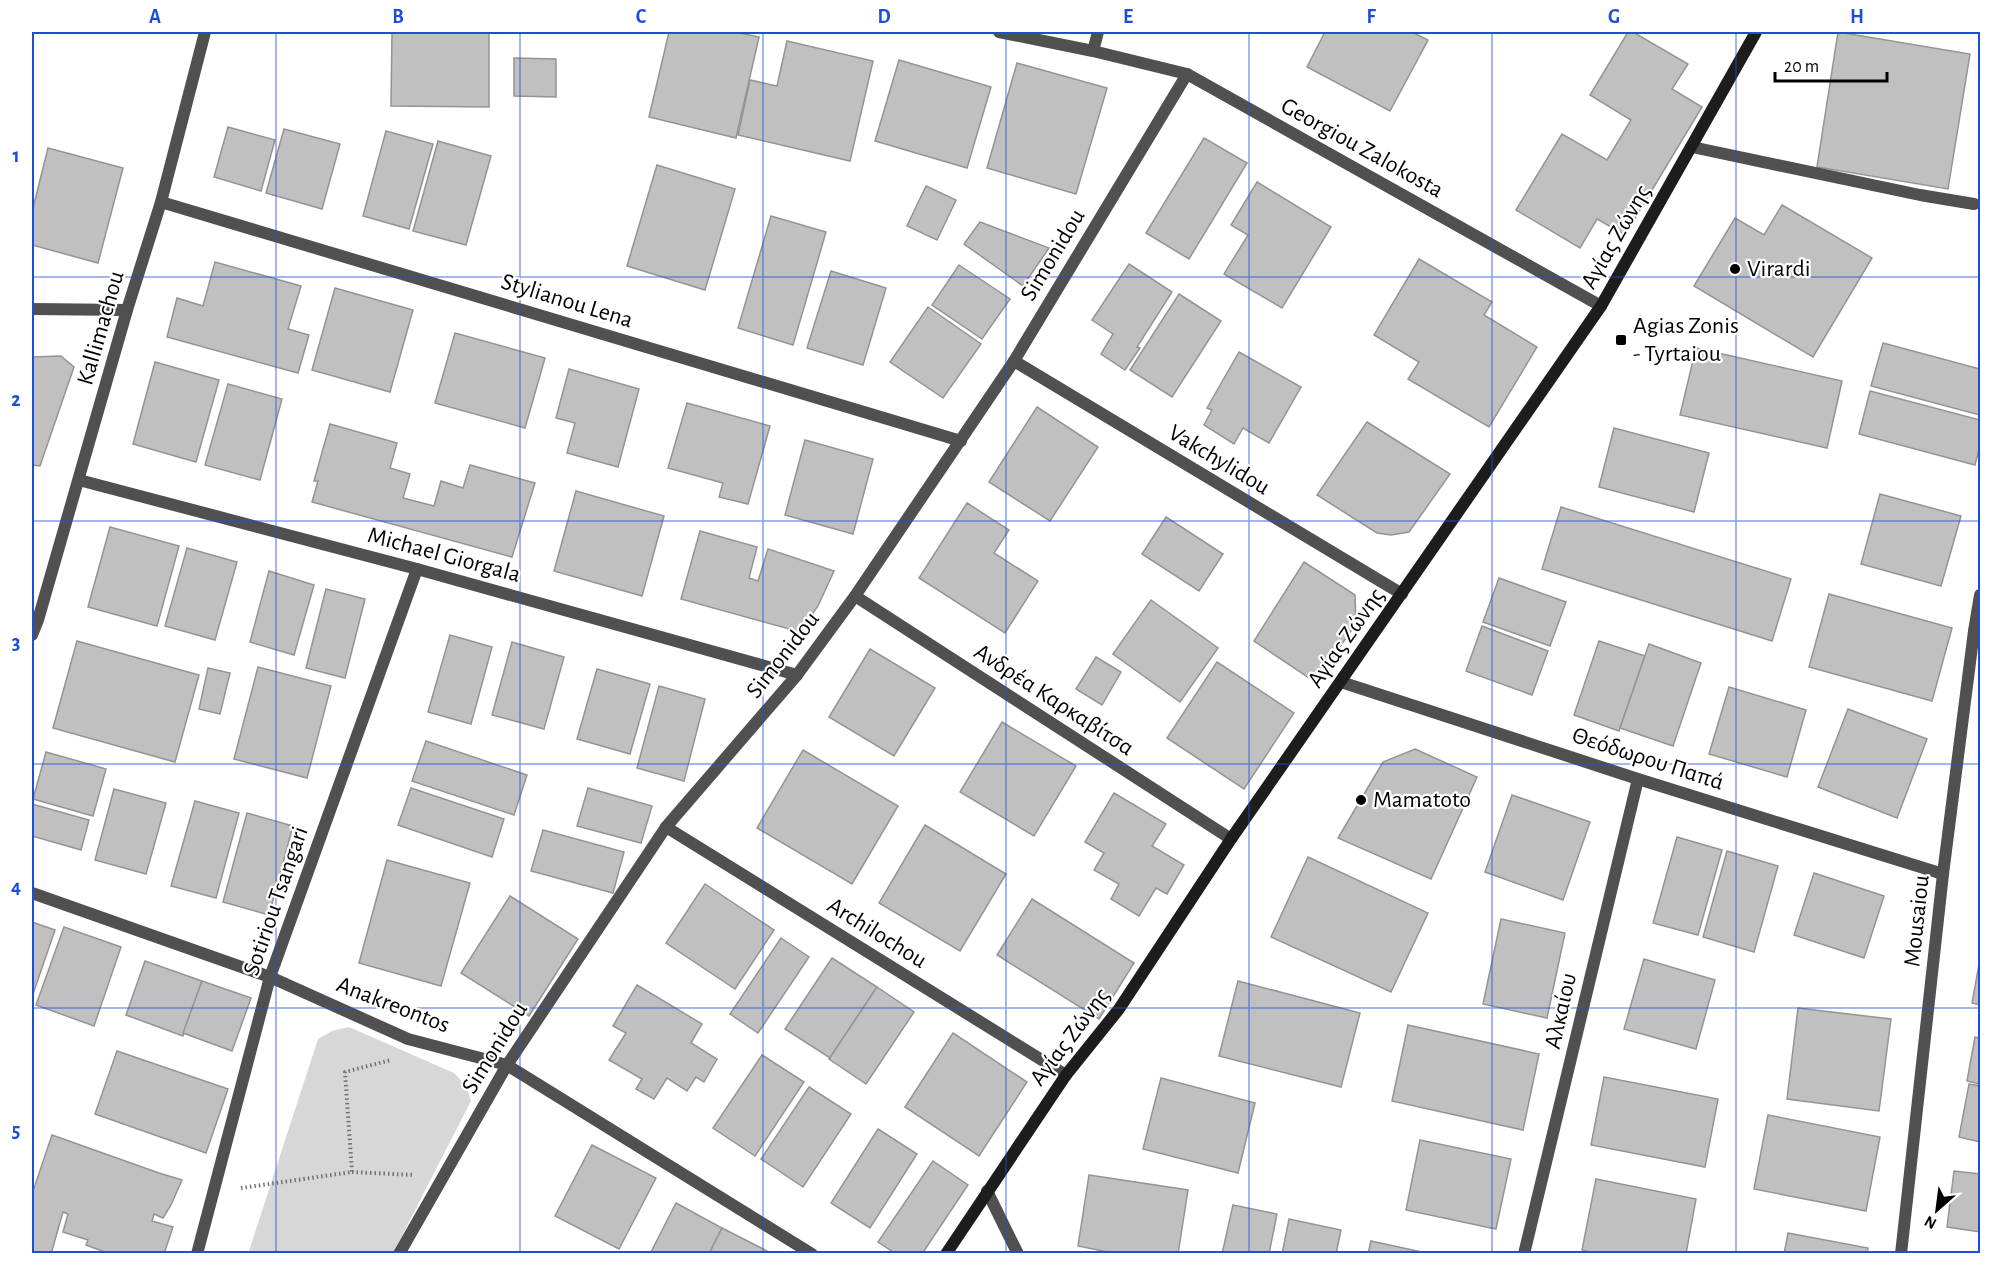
<svg xmlns="http://www.w3.org/2000/svg" width="2012" height="1285" font-family="'Alegreya Sans',sans-serif">
<style>
.green{fill:#d7d7d7}
.building{fill:#c0c0c0;stroke:#949494;stroke-width:1.5}
.lines{fill:none;stroke-linecap:round;stroke-linejoin:round}
.path{stroke:#727272;stroke-width:4;stroke-dasharray:1.5 3;stroke-linecap:butt}
.service{stroke:#505050;stroke-width:12}
.minor{stroke:#505050;stroke-width:12}
.secondary{stroke:#1d1d1d;stroke-width:12}
.grid{fill:none;stroke:#1d4ed8;stroke-width:1.5;stroke-opacity:0.55}
.poi-dot{fill:#000;stroke:#fff;stroke-width:2}
.labels{text-anchor:middle;dominant-baseline:central;stroke-width:4.5;stroke-linejoin:round;paint-order:stroke}
.street-label{font-size:24px;fill:#000;stroke:#fff}
.poi-label{font-size:24px;fill:#000;stroke:#fff;text-anchor:start}
.neatline{fill:none;stroke:#1d4ed8;stroke-width:2}
.grid-label{font-size:20px;text-anchor:middle;font-weight:bold;fill:#1d4ed8}
</style>
<rect width="100%" height="100%" fill="#fff"/>
<polygon class="green" points="349,1027 454,1073 466,1086 471,1101 393,1253 248,1254 318,1039 332,1031"/>
<g class="building">
<polygon points="392,32 489,32 489,107 391,106"/>
<polygon points="669,32 735,32 759,37 736,138 649,117"/>
<polygon points="1325,32 1412,32 1428,40 1390,111 1307,67"/>
<polygon points="1628,32 1633,32 1688,64 1672,89 1702,107 1625,235 1597,219 1580,248 1516,210 1562,134 1607,160 1631,120 1590,95"/>
<polygon points="1838,32 1970,54 1948,189 1817,167"/>
<polygon points="787,41 873,61 850,161 738,135 750,80 777,86"/>
<polygon points="514,58 556,59 556,97 514,96"/>
<polygon points="899,60 991,87 967,168 875,141"/>
<polygon points="1017,63 1107,88 1076,194 987,168"/>
<polygon points="228,127 275,140 261,191 214,177"/>
<polygon points="284,129 340,144 322,209 266,193"/>
<polygon points="386,131 433,144 409,229 363,216"/>
<polygon points="1204,138 1247,163 1189,259 1146,233"/>
<polygon points="438,141 491,156 466,245 413,231"/>
<polygon points="48,148 123,168 98,263 32,245 32,212"/>
<polygon points="657,165 735,189 705,290 627,266"/>
<polygon points="1257,182 1331,227 1282,308 1224,274 1248,235 1231,225"/>
<polygon points="926,186 956,200 937,240 907,226"/>
<polygon points="1782,205 1872,258 1813,357 1694,286 1735,218 1764,235"/>
<polygon points="771,216 826,232 793,345 738,328"/>
<polygon points="980,222 1049,248 1023,286 964,244"/>
<polygon points="1419,259 1492,302 1484,315 1537,347 1489,427 1408,379 1419,362 1374,335"/>
<polygon points="215,262 301,286 288,329 309,335 298,373 167,337 177,298 203,306"/>
<polygon points="1129,264 1172,292 1137,347 1140,348 1125,370 1101,354 1113,334 1092,320"/>
<polygon points="959,265 1010,299 982,339 932,305"/>
<polygon points="831,271 886,288 863,365 807,348"/>
<polygon points="335,288 413,310 390,392 312,370"/>
<polygon points="1179,294 1221,321 1172,397 1130,370"/>
<polygon points="928,307 981,344 943,398 890,362"/>
<polygon points="455,333 545,358 525,428 435,403"/>
<polygon points="1883,343 1980,369 1980,415 1871,386"/>
<polygon points="1696,348 1842,381 1827,448 1680,415"/>
<polygon points="1239,352 1301,387 1269,443 1243,428 1234,444 1204,425 1212,410 1207,408"/>
<polygon points="61,356 74,367 40,466 32,465 32,357"/>
<polygon points="155,362 219,380 196,462 133,444"/>
<polygon points="569,369 639,389 618,467 567,453 575,423 556,418"/>
<polygon points="228,384 282,399 260,480 205,465"/>
<polygon points="1870,391 1980,420 1980,445 1975,465 1859,434"/>
<polygon points="687,403 770,426 748,504 719,497 723,483 668,468"/>
<polygon points="1037,407 1098,447 1050,521 989,482"/>
<polygon points="1367,422 1450,474 1409,532 1391,535 1377,533 1317,495"/>
<polygon points="330,424 397,443 390,468 410,474 403,498 434,506 441,481 463,488 470,465 535,483 512,557 312,502 318,481 314,481"/>
<polygon points="1614,428 1709,453 1694,512 1599,487"/>
<polygon points="805,440 873,459 853,534 785,515"/>
<polygon points="576,491 664,516 642,596 554,571"/>
<polygon points="1880,494 1961,516 1941,586 1861,564"/>
<polygon points="967,503 1009,530 994,553 1038,581 1005,633 919,578"/>
<polygon points="1561,507 1791,579 1772,641 1542,569"/>
<polygon points="1166,517 1223,554 1199,591 1142,554"/>
<polygon points="110,527 179,546 157,626 88,607"/>
<polygon points="700,531 757,547 749,578 758,581 768,549 834,571 818,606 800,632 681,599"/>
<polygon points="187,548 237,562 215,640 165,626"/>
<polygon points="1304,562 1355,595 1356,624 1315,682 1254,641"/>
<polygon points="269,571 314,585 294,655 250,642"/>
<polygon points="1499,578 1566,602 1550,646 1483,622"/>
<polygon points="326,589 365,599 345,678 306,668"/>
<polygon points="1829,594 1952,628 1932,701 1809,667"/>
<polygon points="1151,600 1218,648 1180,702 1113,654"/>
<polygon points="1482,626 1548,651 1532,695 1466,671"/>
<polygon points="450,635 492,647 471,724 428,712"/>
<polygon points="77,641 199,675 175,762 53,728"/>
<polygon points="1599,641 1645,656 1619,731 1574,715"/>
<polygon points="512,642 564,657 544,729 492,715"/>
<polygon points="1649,644 1701,663 1673,746 1620,728"/>
<polygon points="870,649 935,688 894,756 829,717"/>
<polygon points="1096,657 1121,672 1102,705 1076,689"/>
<polygon points="1217,662 1294,713 1244,789 1167,738"/>
<polygon points="258,667 331,686 307,778 234,759"/>
<polygon points="208,668 230,673 220,714 199,709"/>
<polygon points="597,669 650,684 630,754 577,739"/>
<polygon points="659,686 705,699 684,781 637,768"/>
<polygon points="1729,687 1806,710 1787,777 1709,754"/>
<polygon points="1848,709 1927,739 1897,818 1818,787"/>
<polygon points="1002,722 1076,766 1034,836 960,792"/>
<polygon points="426,741 527,775 514,815 412,781"/>
<polygon points="1415,749 1477,777 1431,879 1338,838 1383,762"/>
<polygon points="803,750 898,806 852,884 757,828"/>
<polygon points="46,752 106,769 93,816 33,799"/>
<polygon points="411,788 504,819 492,857 398,825"/>
<polygon points="588,788 652,806 641,843 577,826"/>
<polygon points="114,789 166,803 146,874 95,860"/>
<polygon points="1114,793 1166,824 1152,846 1184,865 1167,894 1156,888 1139,916 1111,899 1119,884 1094,870 1104,853 1085,842"/>
<polygon points="1512,795 1590,822 1563,900 1485,872"/>
<polygon points="195,801 239,813 216,898 171,886"/>
<polygon points="32,804 89,820 81,850 32,836"/>
<polygon points="247,813 293,826 269,915 223,902"/>
<polygon points="925,825 1006,874 960,951 879,903"/>
<polygon points="543,830 624,852 613,893 531,871"/>
<polygon points="1677,837 1722,850 1698,935 1653,923"/>
<polygon points="1727,851 1778,866 1754,952 1703,937"/>
<polygon points="1308,857 1428,913 1391,992 1271,937"/>
<polygon points="387,860 470,883 441,986 359,963"/>
<polygon points="1814,873 1884,896 1864,958 1794,935"/>
<polygon points="705,884 774,930 735,989 666,943"/>
<polygon points="510,896 578,939 529,1016 461,973"/>
<polygon points="1032,899 1134,963 1099,1019 997,955"/>
<polygon points="1501,919 1565,933 1547,1018 1483,1004"/>
<polygon points="32,922 55,930 32,997"/>
<polygon points="64,927 121,947 94,1026 36,1005"/>
<polygon points="781,938 809,957 758,1033 730,1014"/>
<polygon points="832,958 877,987 830,1058 785,1029"/>
<polygon points="1644,959 1715,980 1696,1049 1624,1029"/>
<polygon points="145,961 202,981 183,1036 126,1015"/>
<polygon points="1979,964 1980,964 1980,1005 1972,1003"/>
<polygon points="202,981 251,998 232,1051 183,1033"/>
<polygon points="1238,981 1360,1013 1341,1087 1219,1056"/>
<polygon points="637,985 702,1024 691,1043 717,1059 704,1082 696,1077 687,1091 667,1078 654,1099 636,1089 642,1079 609,1060 626,1033 613,1026"/>
<polygon points="877,987 914,1012 866,1084 829,1059"/>
<polygon points="1798,1008 1891,1019 1879,1111 1787,1099"/>
<polygon points="1408,1025 1539,1054 1523,1130 1392,1101"/>
<polygon points="953,1033 1027,1082 979,1156 905,1107"/>
<polygon points="1975,1037 1980,1038 1980,1084 1967,1081"/>
<polygon points="117,1051 228,1089 206,1153 95,1114"/>
<polygon points="762,1055 804,1082 755,1156 713,1128"/>
<polygon points="1604,1077 1718,1099 1705,1167 1591,1145"/>
<polygon points="1161,1078 1255,1103 1238,1173 1143,1149"/>
<polygon points="1969,1084 1980,1086 1980,1142 1959,1137"/>
<polygon points="809,1087 851,1114 803,1187 761,1159"/>
<polygon points="1768,1115 1880,1137 1866,1211 1754,1189"/>
<polygon points="878,1129 917,1154 870,1228 831,1203"/>
<polygon points="52,1135 159,1173 182,1180 171,1205 163,1218 154,1214 152,1221 173,1227 164,1254 110,1254 86,1245 88,1240 63,1232 68,1214 63,1212 51,1254 32,1252 32,1194"/>
<polygon points="1420,1140 1511,1159 1496,1229 1406,1210"/>
<polygon points="592,1145 656,1178 619,1249 555,1216"/>
<polygon points="933,1161 968,1185 922,1254 896,1254 878,1242"/>
<polygon points="1954,1171 1980,1174 1980,1232 1947,1227"/>
<polygon points="1089,1175 1188,1190 1178,1254 1117,1254 1078,1246"/>
<polygon points="1596,1179 1696,1199 1686,1254 1598,1254 1582,1250"/>
<polygon points="676,1203 722,1228 709,1254 650,1254"/>
<polygon points="1233,1205 1277,1214 1269,1254 1222,1254"/>
<polygon points="1289,1219 1341,1230 1336,1254 1282,1254"/>
<polygon points="722,1228 767,1251 765,1254 709,1254"/>
<polygon points="1788,1233 1868,1248 1867,1254 1784,1254"/>
<polygon points="1371,1241 1422,1252 1421,1254 1368,1254"/>
</g>
<g class="lines">
<g class="path">
<polyline points="352,1172 414,1175"/>
<polyline points="241,1188 352,1172 345,1072 391,1060"/>
</g>
<polyline class="service" points="1692,147 1920,195 1974,204"/>
<g class="minor">
<polyline points="999,32 1093,51 1187,74 1601,306"/>
<polyline points="1093,51 1098,32"/>
<polyline points="161,202 961,441"/>
<polyline points="32,309 127,310"/>
<polyline points="1014,361 1402,594"/>
<polyline points="79,480 417,569 797,675"/>
<polyline points="855,596 1231,839"/>
<polyline points="32,635 38,620 127,310 161,202 205,32"/>
<polyline points="1341,682 1638,779 1943,874"/>
<polyline points="666,827 1066,1075"/>
<polyline points="32,893 270,977 408,1039 507,1065 812,1254"/>
<polyline points="987,1191 1018,1254"/>
<polyline points="197,1254 270,977 417,569"/>
<polyline points="399,1254 507,1065 666,827 797,675 855,596 1014,361 1187,74"/>
<polyline points="1524,1254 1638,779"/>
<polyline points="1901,1254 1943,874 1974,631 1980,595"/>
</g>
<polyline class="secondary" points="946,1254 1066,1075 1119,1009 1231,839 1601,306 1756,32"/>
</g>
<path class="grid" d="M276,32V1254M520,32V1254M763,32V1254M1006,32V1254M1249,32V1254M1492,32V1254M1736,32V1254M32,277H1980M32,521H1980M32,764H1980M32,1008H1980"/>
<g class="poi-dot">
<circle cx="1735" cy="269" r="6"/>
<rect x="1615" y="334" width="12" height="12" rx="3"/>
<circle cx="1361" cy="800" r="6"/>
</g>
<g class="labels">
<g class="street-label">
<text transform="translate(1362 148) rotate(29)">Georgiou Zalokosta</text>
<text transform="translate(1616 237) rotate(-60)">Αγίας Ζώνης</text>
<text transform="translate(1053 255) rotate(-59)">Simonidou</text>
<text transform="translate(567 301) rotate(17)">Stylianou Lena</text>
<text transform="translate(101 328) rotate(-74)">Kallimachou</text>
<text transform="translate(1219 460) rotate(31)">Vakchylidou</text>
<text transform="translate(444 555) rotate(15)">Michael Giorgala</text>
<text transform="translate(1346 638) rotate(-55)">Αγίας Ζώνης</text>
<text transform="translate(783 655) rotate(-52)">Simonidou</text>
<text transform="translate(1054 700) rotate(33)">Ανδρέα Καρκαβίτσα</text>
<text transform="translate(1648 759) rotate(18)">Θεόδωρου Παπά</text>
<text transform="translate(276 901) rotate(-71)">Sotiriou Tsangari</text>
<text transform="translate(1917 921) rotate(-84)">Mousaiou</text>
<text transform="translate(877 933) rotate(32)">Archilochou</text>
<text transform="translate(393 1005) rotate(21)">Anakreontos</text>
<text transform="translate(1561 1011) rotate(-77)">Αλκαίου</text>
<text transform="translate(1070 1037) rotate(-53)">Αγίας Ζώνης</text>
<text transform="translate(495 1048) rotate(-58)">Simonidou</text>
</g>
<g class="poi-label">
<text x="1747" y="269">Virardi</text>
<text x="1633" y="326">Agias Zonis<tspan x="1633" dy="28">- Tyrtaiou</tspan></text>
<text x="1373" y="800">Mamatoto</text>
</g>
</g>
<rect width="2012" height="1285" fill="none" stroke="#ffffff" stroke-width="66"/>
<g transform="translate(1937 1210) rotate(208)" stroke="#ffffff" stroke-width="4.5" paint-order="stroke">
<path d="M0-4.5L10 22L0 15L-10 22Z" fill="#000000"/>
<text y="-9" font-size="16" font-weight="bold" text-anchor="middle" fill="#000000">N</text>
</g>
<path d="M1775 72v9h112v-9" fill="none" stroke="#000000" stroke-width="3"/>
<text x="1784" y="72" font-size="18" fill="#000000" stroke="#ffffff" stroke-width="4.5" paint-order="stroke">20 m</text>
<rect x="33" y="33" width="1946" height="1219" class="neatline"/>
<g class="grid-label">
<text x="155" y="23">A</text>
<text x="398" y="23">B</text>
<text x="641" y="23">C</text>
<text x="884" y="23">D</text>
<text x="1128" y="23">E</text>
<text x="1371" y="23">F</text>
<text x="1614" y="23">G</text>
<text x="1857" y="23">H</text>
<text x="16" y="162">1</text>
<text x="16" y="406">2</text>
<text x="16" y="649">3</text>
<text x="16" y="893">4</text>
<text x="16" y="1137">5</text>
</g>
</svg>
